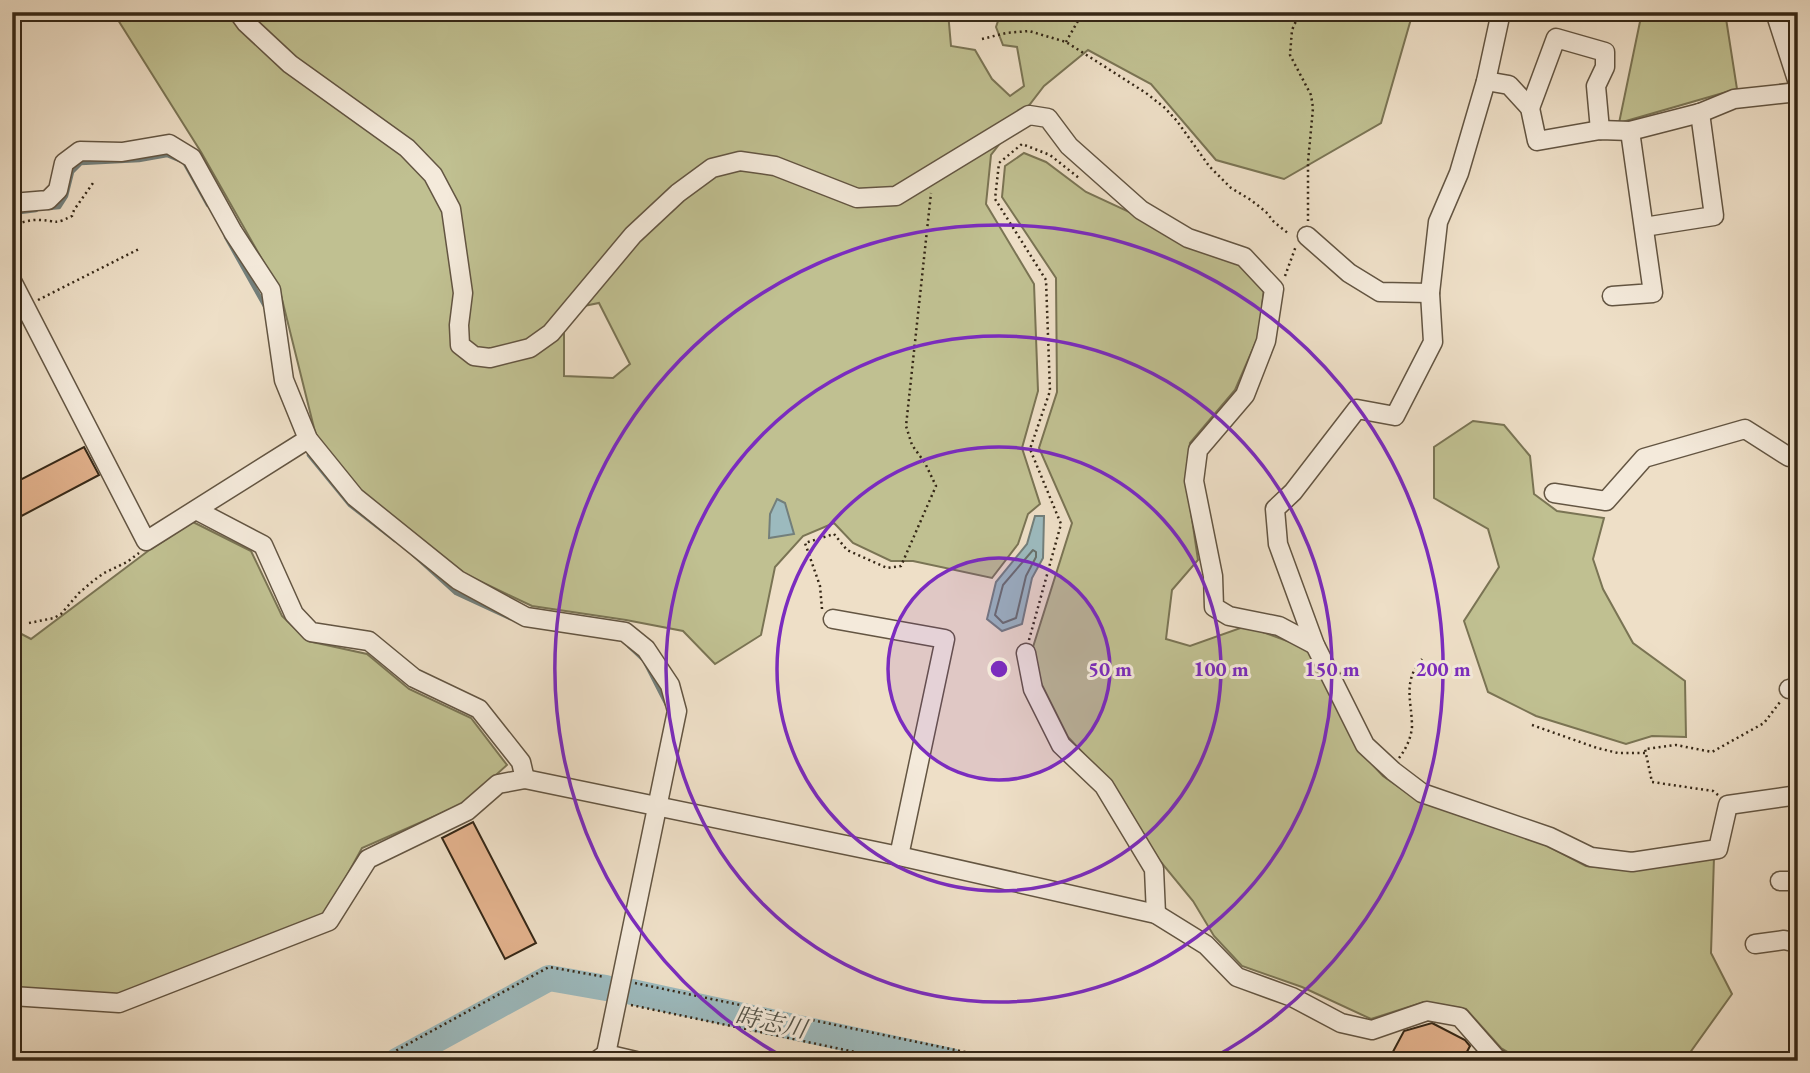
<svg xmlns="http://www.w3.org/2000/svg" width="1810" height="1073" font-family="'EB Garamond','Noto Serif JP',serif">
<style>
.green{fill:#c0c091;stroke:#7a7454;stroke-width:2;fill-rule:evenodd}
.water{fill:#9cbabe;stroke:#737f7b;stroke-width:2}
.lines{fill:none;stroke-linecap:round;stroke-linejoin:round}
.shore{stroke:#68706a;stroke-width:2}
.stream{stroke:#737f7b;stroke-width:4.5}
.river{stroke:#9cbabe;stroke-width:26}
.building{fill:#e3b28d;stroke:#352716;stroke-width:2}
.lane-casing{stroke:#635542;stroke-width:12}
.street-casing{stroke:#635542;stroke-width:21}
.path{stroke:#352716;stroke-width:2.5;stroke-dasharray:2 3.5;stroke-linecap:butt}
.lane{stroke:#f4eadb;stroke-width:9}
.street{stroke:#f4eadb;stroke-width:18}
.ring{fill:none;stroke:#7b2cbf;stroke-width:3.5}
.labels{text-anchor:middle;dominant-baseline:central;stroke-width:6;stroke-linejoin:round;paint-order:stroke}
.water-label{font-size:24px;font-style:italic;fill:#545348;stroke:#f4eadb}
.centre{fill:#7b2cbf;stroke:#f4eadb;stroke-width:3.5}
.ring-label{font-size:21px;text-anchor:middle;font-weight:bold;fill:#7b2cbf;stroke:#f4eadb;stroke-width:6;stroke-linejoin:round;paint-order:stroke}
</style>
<rect width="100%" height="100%" fill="#eedfc7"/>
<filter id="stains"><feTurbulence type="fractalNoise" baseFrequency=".00286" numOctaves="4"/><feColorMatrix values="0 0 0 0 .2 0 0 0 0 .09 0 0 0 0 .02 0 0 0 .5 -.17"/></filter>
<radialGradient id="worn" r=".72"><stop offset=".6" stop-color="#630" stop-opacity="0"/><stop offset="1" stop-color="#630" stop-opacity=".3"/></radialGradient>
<g class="green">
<path d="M113,12H948L951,46L975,50L992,79L1010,96L1024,86L1017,47L1003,45L996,27L1001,12H1413L1381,123L1284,179L1216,160L1151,84L1088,50L1044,86L991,155L986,204L1034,284L1038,391L1022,448L1040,504L1028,514L1018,544L992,578L913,561H891L853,543L834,523L803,536L775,567L761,635L715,664L683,631L626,620L532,606L465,574L361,492L316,436L280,291L201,152ZM599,303L630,364L613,378L564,376V310Z"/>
<polygon points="1642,12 1725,12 1737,89 1619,123"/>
<polygon points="1024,153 1046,162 1086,192 1239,263 1264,288 1259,335 1235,390 1190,443 1186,478 1198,560 1172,590 1166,639 1190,646 1246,626 1309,649 1359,750 1383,776 1419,801 1540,842 1586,866 1632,870 1714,857 1711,953 1732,994 1684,1061 1523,1061 1501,1048 1466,1009 1424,1002 1371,1019 1302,987 1242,966 1214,936 1193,901 1160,861 1111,783 1068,737 1039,679 1033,647 1072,523 1039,448 1057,392 1056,278 1002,197 1005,166"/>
<polygon points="1473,421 1504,425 1530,456 1534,494 1557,511 1604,518 1593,559 1603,589 1633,643 1685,681 1686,737 1652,736 1626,744 1536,716 1488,692 1464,621 1499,567 1488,529 1434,498 1434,447"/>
<polygon points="193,522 251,551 282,616 308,641 367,654 409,689 471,718 507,765 465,803 362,848 324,917 122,996 12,998 12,629 31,639 148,551"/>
</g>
<g class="water">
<polygon points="777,499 785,503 794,534 769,538 770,514"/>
<polygon points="1035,516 1044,516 1043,558 1032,578 1022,624 1002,631 987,619 996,582 1027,544"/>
</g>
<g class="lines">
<polygon class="shore" points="1033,550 1036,552 1036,557 1026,576 1016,618 1003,623 995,615 1003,585"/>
<g class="stream">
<polyline points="48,208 59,207 66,196 72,172 81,163 139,160 167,155 184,162 208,205"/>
<polyline points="12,213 36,210"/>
<polyline points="226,237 266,308"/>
<polyline points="309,455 350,505 395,540"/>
<polyline points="413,554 456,593 510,618"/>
<polyline points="629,646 644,660 667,705"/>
</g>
<g class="river">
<polyline points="632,992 951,1061"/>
<polyline points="397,1061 549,978 606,988"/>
</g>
</g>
<g class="building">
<polygon points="84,447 99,475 12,521 12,484"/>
<polygon points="473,822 536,943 505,959 442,838"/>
<polygon points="1432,1023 1465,1040 1470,1046 1463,1059 1458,1056 1456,1061 1388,1061 1404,1031"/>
</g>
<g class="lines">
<defs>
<polyline id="lane" points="652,15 654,12"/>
<g id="street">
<polyline points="238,12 246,23 290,64 407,148 433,175 451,209 463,293 459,325 460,345 474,356 490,358 530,348 551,333 633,235 678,193 712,168 740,161 775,166 857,198 896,196 1029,115 1048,118 1069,146 1141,210 1188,238 1244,257 1274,289 1266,341 1245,395 1198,450 1194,481 1213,576 1214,607 1229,616 1279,626 1315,645"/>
<polyline points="1501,12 1486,81 1459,173 1438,222 1430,293 1433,342 1395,416 1357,409 1293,492 1275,509 1278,544 1315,645 1365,745 1393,771 1422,793 1550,837 1591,857 1632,862 1718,849 1728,805 1798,795"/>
<polyline points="1775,12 1798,83"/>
<polyline points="1486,81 1509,85 1530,108 1537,141 1600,130 1630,131 1700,113 1734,99 1798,92"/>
<polyline points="1530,108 1556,38 1605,52 1605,67 1596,86 1600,130"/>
<polyline points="12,203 48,200 58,190 64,163 80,151 122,152 169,144 192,158 233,232 271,290 284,380 308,439 355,497 458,580 526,617 625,632 646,649 670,685 677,711 606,1054"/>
<polyline points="1644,227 1714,216 1700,113"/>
<polyline points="1307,236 1349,273 1380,292 1430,293"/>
<polyline points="12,281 146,541 308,439"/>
<polyline points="1612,296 1653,293 1630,131"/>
<polyline points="1554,493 1606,501 1644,458 1745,429 1789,457 1798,457"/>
<polyline points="196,510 263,545 294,614 311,632 369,641 414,678 479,709 521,762 525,779"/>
<polyline points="833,619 945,639 899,856"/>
<polyline points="1026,653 1033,689 1061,745 1104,786 1154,869 1156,914"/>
<polyline points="1789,689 1798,688"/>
<polyline points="1780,881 1798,881"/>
<polyline points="1755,944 1784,940 1798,943"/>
<polyline points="12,996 119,1003 329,921 368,859 467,811 498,784 525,779 899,856 1156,914 1206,945 1237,977 1292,997 1341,1023 1372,1030 1427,1011 1460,1017 1496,1058 1502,1061"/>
<polyline points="596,1061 606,1054 636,1061"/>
</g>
</defs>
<use href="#lane" class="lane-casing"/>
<use href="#street" class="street-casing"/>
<g class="path">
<polyline points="1300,12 1292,30 1290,55 1311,95 1313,108 1308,162 1308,221"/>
<polyline points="982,39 1006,33 1029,31 1066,42 1096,61 1146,93 1165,108 1177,121 1209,166 1231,188 1251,200 1266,212 1274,222 1289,234"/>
<polyline points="1066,42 1083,12"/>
<path d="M12,225C21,223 31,219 40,220C58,221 54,225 72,216L74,210L93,183"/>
<polyline points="1285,276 1296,246"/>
<polyline points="38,300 141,248"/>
<polyline points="822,609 820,586 805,543 834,534 847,550 887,568 901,566 936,486 925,463 912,445 906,426 931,193"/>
<polyline points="29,623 54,618 61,614 79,593 93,581 104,573 127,562 139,553"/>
<polyline points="1029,640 1061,524 1030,449 1050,391 1046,280 995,199 999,163 1022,144 1050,155 1079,178"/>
<polyline points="1532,725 1597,748 1618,753 1646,753"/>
<path d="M1399,758C1406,749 1411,738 1412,727C1412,701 1402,682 1422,659"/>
<polyline points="1718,795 1713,791 1652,782 1645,749 1676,745 1712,752 1764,723 1780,702"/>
<polyline points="635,983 1008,1061"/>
<polyline points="631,1005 898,1061"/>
<polyline points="377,1061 549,967 605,977"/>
</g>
<use href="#lane" class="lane"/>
<use href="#street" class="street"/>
</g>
<circle cx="999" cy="669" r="111" fill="#7b2cbf" fill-opacity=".12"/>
<g class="ring">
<circle cx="999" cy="669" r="111"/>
<circle cx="999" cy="669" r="222"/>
<circle cx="999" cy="669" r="333"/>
<path d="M787 1059A444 444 0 1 1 1211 1059"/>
</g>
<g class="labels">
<g class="water-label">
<text transform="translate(771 1022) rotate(12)">時志川</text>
</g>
</g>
<circle cx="999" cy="669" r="10" class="centre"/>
<g class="ring-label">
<text x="1110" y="676">50 m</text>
<text x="1221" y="676">100 m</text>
<text x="1332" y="676">150 m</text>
<text x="1443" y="676">200 m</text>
</g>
<rect width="1810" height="1073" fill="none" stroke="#eedfc7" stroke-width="42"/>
<rect x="14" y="14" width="1782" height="1045" fill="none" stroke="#352716" stroke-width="3.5"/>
<rect x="21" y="21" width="1768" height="1031" fill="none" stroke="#352716" stroke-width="2"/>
<rect width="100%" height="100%" filter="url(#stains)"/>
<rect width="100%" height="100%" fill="url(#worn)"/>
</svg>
